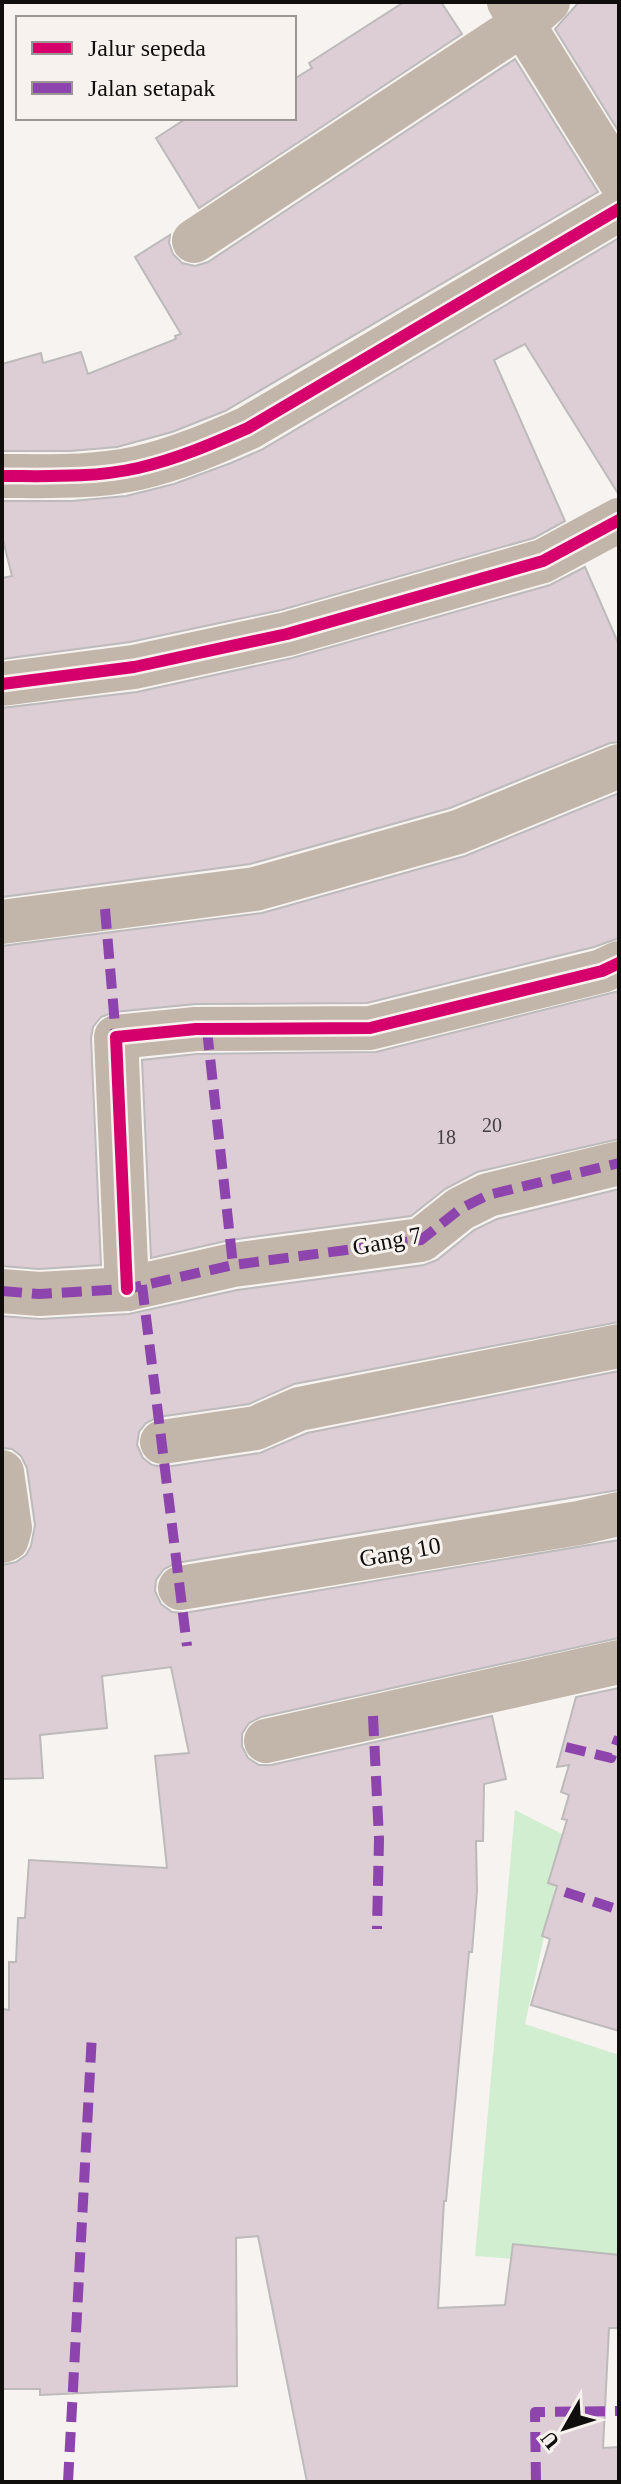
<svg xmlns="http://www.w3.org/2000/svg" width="621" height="2484" font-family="'Times New Roman',serif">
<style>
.green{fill:#d2eed0}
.building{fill:#ddced6;stroke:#bcbaba;stroke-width:2}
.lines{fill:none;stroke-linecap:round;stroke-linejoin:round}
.minor{stroke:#c2b5a9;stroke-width:44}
.quiet{stroke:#8e44ad;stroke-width:10;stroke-dasharray:20 10;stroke-linecap:butt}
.cycleway-casing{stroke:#f8f2ee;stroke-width:17}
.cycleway{stroke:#d6006c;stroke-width:12}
.labels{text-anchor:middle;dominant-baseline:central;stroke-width:6;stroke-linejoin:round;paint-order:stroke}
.number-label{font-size:20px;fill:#433e3f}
.street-label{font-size:24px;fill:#100e0d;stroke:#f8f2ee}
</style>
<rect width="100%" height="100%" fill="#f6f3f0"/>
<polygon class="green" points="515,1810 566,1836 525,2024 619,2055 619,2267 475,2256"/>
<g class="building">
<polygon points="404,2 441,2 462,34 199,208 156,138 187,118 294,118 294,79 312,68 309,63"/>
<polygon points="579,2 619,2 619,132 555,29"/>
<polygon points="515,59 598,192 225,411 172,432 117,447 70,451 2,451 2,364 41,353 43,363 81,352 88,374 176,339 175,336 181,334 135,257 170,235 169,243 173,254 182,263 195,266 208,262"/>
<polygon points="619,238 619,495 525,344 494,360 565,521 534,538 281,610 130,642 2,659 2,578 12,576 2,536 2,501 72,501 126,496 174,484 231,463 261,450"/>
<polygon points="585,567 619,645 619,742 610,743 450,808 250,864 2,897 2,708 137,692 292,658 550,585"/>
<polygon points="619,793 619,938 594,947 367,1003 196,1004 114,1012 101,1017 93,1027 91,1038 101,1265 39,1269 2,1266 2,946 262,913 465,856"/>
<polygon points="619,991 619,1139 477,1172 445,1189 411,1216 230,1240 151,1258 142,1060 197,1054 376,1052"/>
<polygon points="619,1189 619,1322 294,1384 249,1404 158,1417 146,1423 139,1432 137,1445 143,1458 152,1465 165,1467 260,1453 307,1433 619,1371 619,1490 176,1563 164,1569 156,1580 155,1591 161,1604 172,1612 184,1613 619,1540 619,1638 261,1717 249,1723 242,1734 242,1746 248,1758 259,1765 271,1765 492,1716 506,1779 484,1784 483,1841 476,1841 477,1891 472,1952 469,1952 446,2201 444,2201 438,2308 505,2305 513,2244 619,2255 619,2328 609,2328 603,2448 619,2447 619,2482 307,2482 258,2236 236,2238 237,2386 40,2395 40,2389 2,2389 2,2009 9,2010 9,1962 16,1962 18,1918 25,1918 29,1860 167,1868 155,1756 189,1753 171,1667 102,1676 107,1728 40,1735 43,1778 2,1779 2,1565 16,1562 26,1555 31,1546 35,1525 27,1468 21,1456 12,1449 2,1448 2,1316 40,1319 129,1314 237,1290 424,1265 437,1260 474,1230 497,1219"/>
<polygon points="619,1688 619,2031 531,2005 550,1939 542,1936 557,1886 548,1883 567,1820 562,1819 569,1795 561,1792 569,1765 557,1767 576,1697"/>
</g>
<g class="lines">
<g class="minor">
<polyline points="509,2 619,179"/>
<polyline points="194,241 524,23 548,2"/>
<path d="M2,476C47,476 94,478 138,468C177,459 212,444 248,428L619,209"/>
<polyline points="2,684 134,667 287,634 543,561 619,520"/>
<polyline points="2,922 255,889 458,832 619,766"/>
<polyline points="127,1289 116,1037 196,1029 370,1028 602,971 619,963"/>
<polyline points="2,1291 39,1294 127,1289 233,1265 421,1240 460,1209 488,1195 619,1163"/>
<polyline points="162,1442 256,1428 299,1409 619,1346"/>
<polyline points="2,1472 10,1528 7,1539 2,1541"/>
<polyline points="180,1588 579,1523 619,1514"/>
<polyline points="266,1741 619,1662"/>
</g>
<g class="quiet">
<polyline points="105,909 116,1037"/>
<polyline points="207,1030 233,1265"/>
<polyline points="142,1285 187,1646"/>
<polyline points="2,1291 39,1294 127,1289 233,1265 421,1240 460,1209 488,1195 619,1163"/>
<polyline points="373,1716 379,1839 377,1929"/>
<polyline points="566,1747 611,1758 619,1737"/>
<polyline points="565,1892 619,1910"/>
<polyline points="68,2482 92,2034"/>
<polyline points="536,2482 535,2412 619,2411"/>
</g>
<defs>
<g id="cycleway">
<path d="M2,476C47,476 94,478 138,468C177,459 212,444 248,428L619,209"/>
<polyline points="2,684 134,667 287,634 543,561 619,520"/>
<polyline points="127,1289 116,1037 196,1029 370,1028 602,971 619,963"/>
</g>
</defs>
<use href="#cycleway" class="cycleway-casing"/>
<use href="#cycleway" class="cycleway"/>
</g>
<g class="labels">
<g class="number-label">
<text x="492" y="1125">20</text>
<text x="446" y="1137">18</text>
</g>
<g class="street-label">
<text transform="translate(387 1241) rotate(-11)">Gang 7</text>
<text transform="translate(400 1552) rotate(-10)">Gang 10</text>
</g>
</g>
<rect width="621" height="2484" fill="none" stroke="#100e0d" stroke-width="8"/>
<rect x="16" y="16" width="280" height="104" fill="#f8f2ee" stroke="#9b9794" stroke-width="2"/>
<rect x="32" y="42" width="40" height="12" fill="#d6006c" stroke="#9b9794" stroke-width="2"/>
<text x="88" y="56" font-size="24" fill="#100e0d">Jalur sepeda</text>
<rect x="32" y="82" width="40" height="12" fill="#8e44ad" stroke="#9b9794" stroke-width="2"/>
<text x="88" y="96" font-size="24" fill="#100e0d">Jalan setapak</text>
<g transform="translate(565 2428) rotate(231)" stroke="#f8f2ee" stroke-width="6" paint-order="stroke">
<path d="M0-6L14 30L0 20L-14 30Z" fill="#100e0d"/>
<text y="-12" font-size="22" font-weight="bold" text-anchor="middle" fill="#100e0d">U</text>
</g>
</svg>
